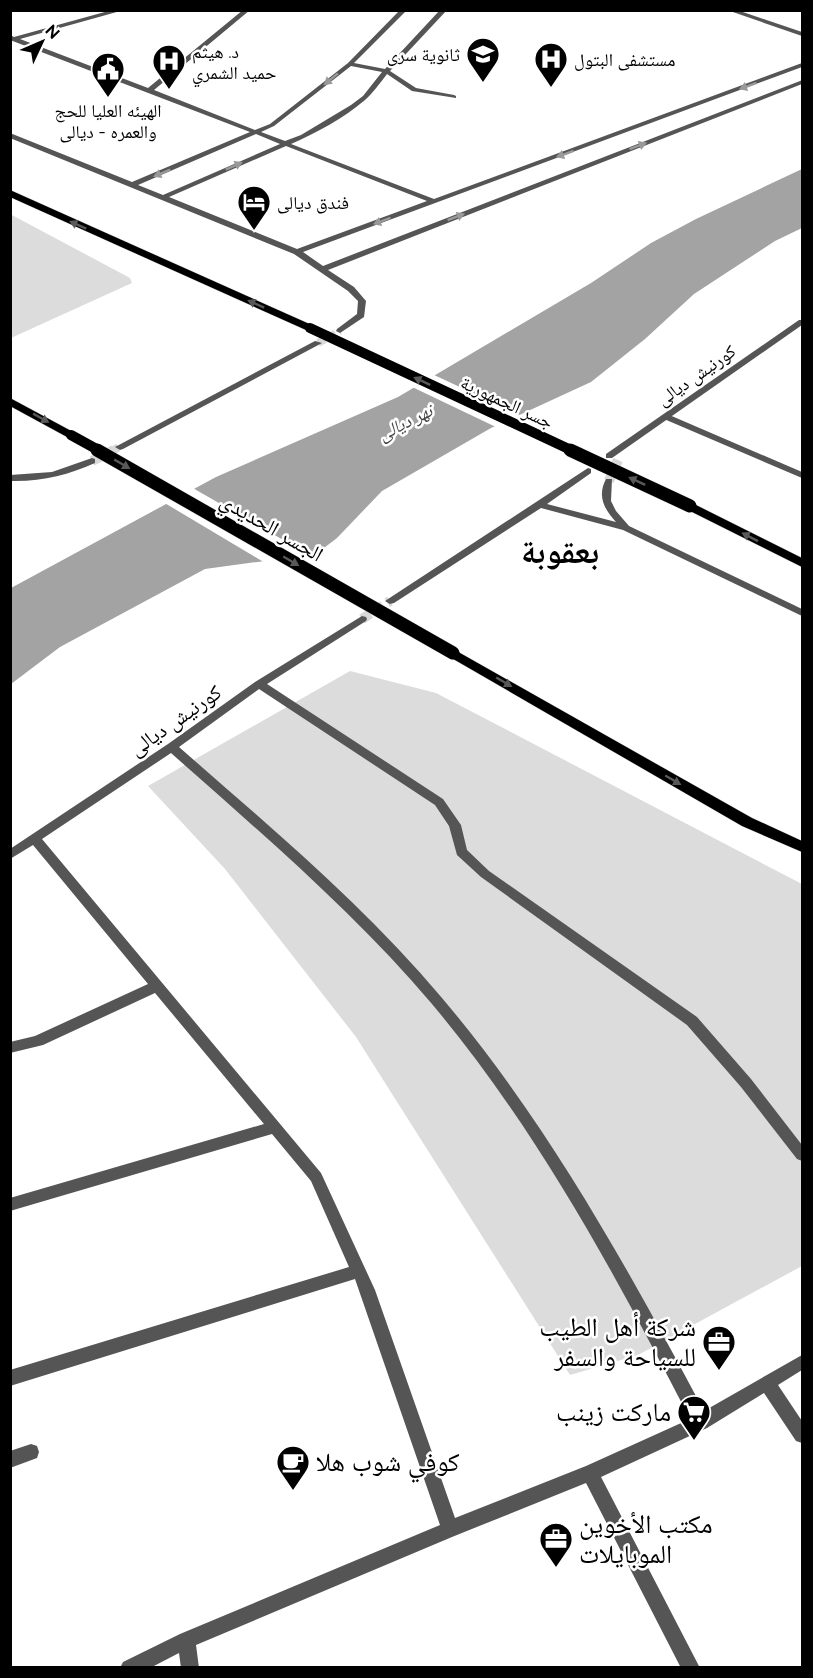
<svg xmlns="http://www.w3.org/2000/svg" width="813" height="1678" font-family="Raleway,'Noto Naskh Arabic',sans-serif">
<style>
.green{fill:#dcdcdc}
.water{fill:#a3a3a3}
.pier{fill:#fff}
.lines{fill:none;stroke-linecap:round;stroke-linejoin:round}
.street-tunnel-far1{stroke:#d9d9d9;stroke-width:8;stroke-dasharray:8 4;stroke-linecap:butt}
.street-tunnel{stroke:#d9d9d9;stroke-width:10;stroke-dasharray:10 5;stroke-linecap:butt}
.primary-casing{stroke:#dbdbdb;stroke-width:1}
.lane{fill:#555;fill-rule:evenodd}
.street{fill:#555;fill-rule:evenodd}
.primary{fill:#000;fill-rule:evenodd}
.primary-bridge-far1-casing{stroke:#dbdbdb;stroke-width:10;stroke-linecap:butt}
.primary-bridge-casing{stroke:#dbdbdb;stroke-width:14;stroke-linecap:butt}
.primary-bridge-far1{stroke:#000;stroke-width:10}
.primary-bridge{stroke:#000;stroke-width:13}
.oneway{fill:#999}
.oneway2{fill:#595959}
.labels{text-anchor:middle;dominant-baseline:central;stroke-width:5;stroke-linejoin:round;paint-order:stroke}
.far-poi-label{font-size:18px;fill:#000;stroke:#fff;text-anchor:start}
.far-street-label{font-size:18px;fill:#000;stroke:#fff}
.far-water-label{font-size:18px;font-style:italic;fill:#444;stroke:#fff}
.street-label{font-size:21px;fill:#000;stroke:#fff}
.near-poi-label{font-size:26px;fill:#000;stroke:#fff;text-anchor:end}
.town-label{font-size:33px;font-weight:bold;fill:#000;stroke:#fff}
</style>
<rect width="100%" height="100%" fill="#fff"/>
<g class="green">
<polygon points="10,214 130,278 132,283 11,338"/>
<polygon points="350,671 436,693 802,884 802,1266 638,1355 570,1375 356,1037 225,869 148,786"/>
</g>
<polygon class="water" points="802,169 802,228 775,241 694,294 645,339 591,382 491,428 382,491 337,538 316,554 205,569 60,647 11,684 11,588 216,477 398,397 591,283 651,243 696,219"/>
<g class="pier">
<polygon points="432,374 524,417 498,428 410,386"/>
<polygon points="191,487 313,557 267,564 163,502"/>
</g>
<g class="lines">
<g class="street-tunnel-far1">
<polyline points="318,343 340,331"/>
<polyline points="111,451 120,447"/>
</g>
<g class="street-tunnel">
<polyline points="92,461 114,450"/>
<polyline points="609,481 618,460"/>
<polyline points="362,619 390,601"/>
</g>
<defs>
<g id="primary">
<polygon points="10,190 314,326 315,328 306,330 10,197"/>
<polygon points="10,398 75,433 77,435 71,438 67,437 10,406"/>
<polygon points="690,502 802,558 802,567 686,509 684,506"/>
<polygon points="453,649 752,818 802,841 802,852 742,826 448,656 446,653"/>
</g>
</defs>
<use href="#primary" class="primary-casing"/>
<polygon class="lane" points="667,414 802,472 802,478 664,419 663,417"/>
<g class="street">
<path d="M112,10H124L20,39L148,88L243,10H250L154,90L255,130L270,124L348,63L400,10H407L354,63L385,69L440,10H447L390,71L416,88L454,95L456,96V98L412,91L387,74C380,83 373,93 365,100C344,118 316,133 291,144L434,199L802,63V67L303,252L323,266L800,81L802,80V84L328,270L354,287L366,301L364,317L340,333L336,331L337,329L357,314L358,301L348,291L294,254L10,138V133L132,182L250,132L10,40V35L14,37ZM351,66L382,72L363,96L351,105L301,135L285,141L261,132L274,126ZM256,134L280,144L163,195L138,185ZM286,146L427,201L297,249L169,197Z"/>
<polygon points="727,10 737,10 802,32 802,36"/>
<polygon points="799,320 802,320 802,325 612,458 606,458 606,454"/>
<polygon points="315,341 322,343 123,449 120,450 115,447"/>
<path d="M92,458L95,459V463C68,475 41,482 10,481V475L52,472Z"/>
<path d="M588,468L591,469V473L547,504L616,522C604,509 597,496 606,479H612L611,501L616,511L629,526L802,609V616L623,530L541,508L394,603L390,604L385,601Z"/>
<path d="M362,616L366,617L367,619L366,621L267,684L443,799L461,825L467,850L489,871L697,1017L751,1079L802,1145V1161L797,1159L741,1087L687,1025L481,877L457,855L449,826L435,805L259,689L179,747C270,827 364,905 442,998C548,1123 627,1267 704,1411L802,1355V1370L778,1385L802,1421V1443L796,1441L764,1393L707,1428L601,1477L700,1668H681L586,1483L452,1537L196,1645L199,1668H181L179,1653L150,1668H120L123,1662L180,1634L440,1525L355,1279L10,1386V1370L349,1267L311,1181L272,1134L10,1211V1198L264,1124L155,993L43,1045L10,1053V1042L35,1036L148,984L33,845L10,859V849L168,744L255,682ZM171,753C261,833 354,912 432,1004C537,1129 615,1274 690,1419L586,1466L455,1518L375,1290L321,1173L42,839Z"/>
<polygon points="31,1444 37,1446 39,1452 37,1458 10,1468 10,1451"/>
</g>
<use href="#primary" class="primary"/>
<defs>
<g id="primary-bridge-far1">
<polyline points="310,328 573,451"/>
<polyline points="71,435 100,451"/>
</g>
<g id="primary-bridge">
<polyline points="97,450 453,653"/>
<polyline points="570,450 690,506"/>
</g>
</defs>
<use href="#primary-bridge-far1" class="primary-bridge-far1-casing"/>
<use href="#primary-bridge" class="primary-bridge-casing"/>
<use href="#primary-bridge-far1" class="primary-bridge-far1"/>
<use href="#primary-bridge" class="primary-bridge"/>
</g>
<defs><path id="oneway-solid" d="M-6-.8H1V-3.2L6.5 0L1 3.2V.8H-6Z" transform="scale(1.5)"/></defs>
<g class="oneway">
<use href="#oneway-solid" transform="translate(331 79) rotate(141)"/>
<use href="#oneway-solid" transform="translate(748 86) rotate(160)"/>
<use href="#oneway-solid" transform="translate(638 146) rotate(-21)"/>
<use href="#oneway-solid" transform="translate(565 154) rotate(160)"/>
<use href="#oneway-solid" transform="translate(234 166) rotate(-24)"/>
<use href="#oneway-solid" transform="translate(162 173) rotate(157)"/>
<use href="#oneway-solid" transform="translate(456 217) rotate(-21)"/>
<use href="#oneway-solid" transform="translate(382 221) rotate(160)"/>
</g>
<g class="oneway2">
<use href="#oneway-solid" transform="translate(78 225) rotate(-156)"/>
<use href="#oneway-solid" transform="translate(256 304) rotate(-156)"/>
<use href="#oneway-solid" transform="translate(422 381) rotate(-155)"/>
<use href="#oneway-solid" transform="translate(41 418) rotate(29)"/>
<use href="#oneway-solid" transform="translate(122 464) rotate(30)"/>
<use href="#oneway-solid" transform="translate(637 481) rotate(-155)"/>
<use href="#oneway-solid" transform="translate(750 537) rotate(-153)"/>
<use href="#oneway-solid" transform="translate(291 561) rotate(30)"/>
<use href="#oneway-solid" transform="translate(504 682) rotate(30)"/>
<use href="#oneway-solid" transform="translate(673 780) rotate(30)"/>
</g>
<defs>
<symbol id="school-pin" viewBox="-11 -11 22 30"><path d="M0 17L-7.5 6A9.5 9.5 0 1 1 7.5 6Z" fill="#000" stroke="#fff"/><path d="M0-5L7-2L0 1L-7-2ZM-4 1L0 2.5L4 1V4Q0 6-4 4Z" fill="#fff"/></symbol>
<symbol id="hospital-pin" viewBox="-11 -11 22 30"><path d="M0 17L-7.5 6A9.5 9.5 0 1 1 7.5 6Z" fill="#000" stroke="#fff"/><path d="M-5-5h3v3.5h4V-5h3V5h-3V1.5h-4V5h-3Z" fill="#fff"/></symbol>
<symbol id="civic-pin" viewBox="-11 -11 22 30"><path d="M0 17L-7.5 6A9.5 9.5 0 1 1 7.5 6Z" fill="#000" stroke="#fff"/><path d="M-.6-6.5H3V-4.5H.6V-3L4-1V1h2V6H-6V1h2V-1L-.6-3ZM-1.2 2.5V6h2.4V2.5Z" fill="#fff"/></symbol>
<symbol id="hotel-pin" viewBox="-11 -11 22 30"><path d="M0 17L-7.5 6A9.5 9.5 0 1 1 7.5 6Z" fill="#000" stroke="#fff"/><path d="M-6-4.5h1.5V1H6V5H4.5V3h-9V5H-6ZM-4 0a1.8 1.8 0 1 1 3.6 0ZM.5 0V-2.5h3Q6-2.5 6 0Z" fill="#fff"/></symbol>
<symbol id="office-pin" viewBox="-11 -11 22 30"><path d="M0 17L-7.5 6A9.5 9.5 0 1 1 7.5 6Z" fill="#000" stroke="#fff"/><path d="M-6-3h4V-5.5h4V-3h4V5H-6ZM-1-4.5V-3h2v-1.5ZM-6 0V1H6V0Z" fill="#fff"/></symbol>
<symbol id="supermarket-pin" viewBox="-11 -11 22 30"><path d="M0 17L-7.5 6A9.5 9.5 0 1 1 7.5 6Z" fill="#000" stroke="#fff"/><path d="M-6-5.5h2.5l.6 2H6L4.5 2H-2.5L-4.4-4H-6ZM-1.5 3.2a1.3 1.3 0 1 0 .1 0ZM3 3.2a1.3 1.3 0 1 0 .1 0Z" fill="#fff"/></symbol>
<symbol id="cafe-pin" viewBox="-11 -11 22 30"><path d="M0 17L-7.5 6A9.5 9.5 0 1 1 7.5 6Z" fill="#000" stroke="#fff"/><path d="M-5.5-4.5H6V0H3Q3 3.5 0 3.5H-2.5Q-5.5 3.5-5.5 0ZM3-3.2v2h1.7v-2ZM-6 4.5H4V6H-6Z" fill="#fff"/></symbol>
</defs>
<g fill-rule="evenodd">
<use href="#school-pin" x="464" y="35" width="38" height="52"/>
<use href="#hospital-pin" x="532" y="40" width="38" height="52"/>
<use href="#hospital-pin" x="150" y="42" width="38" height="52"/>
<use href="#civic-pin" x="89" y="50" width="38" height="52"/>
<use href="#hotel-pin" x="235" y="183" width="38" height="52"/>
<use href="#office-pin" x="700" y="1323" width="38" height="52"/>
<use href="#supermarket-pin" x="675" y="1393" width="38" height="52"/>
<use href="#cafe-pin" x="274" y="1443" width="38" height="52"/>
<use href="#office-pin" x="537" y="1520" width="38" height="52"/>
</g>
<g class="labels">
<g class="far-poi-label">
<text x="192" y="51">د. هيثم<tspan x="192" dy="21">حميد الشمري</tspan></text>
<text x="460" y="54" text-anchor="end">ثانوية سرى</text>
<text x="574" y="59">مستشفى البتول</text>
<text x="108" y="110" text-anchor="middle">الهيئه العليا للحج<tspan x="108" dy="21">والعمره - ديالى</tspan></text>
<text x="277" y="202">فندق ديالى</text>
</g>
<g class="far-street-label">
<text transform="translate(696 375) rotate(-35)">كورنيش ديالى</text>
<text transform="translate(507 402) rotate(25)">جسر الجمهورية</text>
</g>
<g class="far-water-label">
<text transform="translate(405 422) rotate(-27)">نهر ديالى</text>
</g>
<g class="street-label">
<text transform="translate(272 527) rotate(30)">الجسر الحديدي</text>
<text transform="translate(175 720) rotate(-35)">كورنيش ديالى</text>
</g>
<g class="near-poi-label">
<text x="696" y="1327">شركة أهل الطيب<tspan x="696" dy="30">للسياحة والسفر</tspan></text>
<text x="671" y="1412">ماركت زينب</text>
<text x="316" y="1462" text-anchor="start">كوفي شوب هلا</text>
<text x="579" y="1524" text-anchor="start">مكتب الأخوين<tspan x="579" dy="30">الموبايلات</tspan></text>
</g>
<g class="town-label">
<text x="560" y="551">بعقوبة</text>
</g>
</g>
<rect width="813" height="1678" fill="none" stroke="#000000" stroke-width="24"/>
<g transform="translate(42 42) rotate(46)" stroke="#ffffff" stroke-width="4.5" paint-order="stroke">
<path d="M0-4.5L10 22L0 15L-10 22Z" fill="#000000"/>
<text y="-9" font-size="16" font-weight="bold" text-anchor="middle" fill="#000000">N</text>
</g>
</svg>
